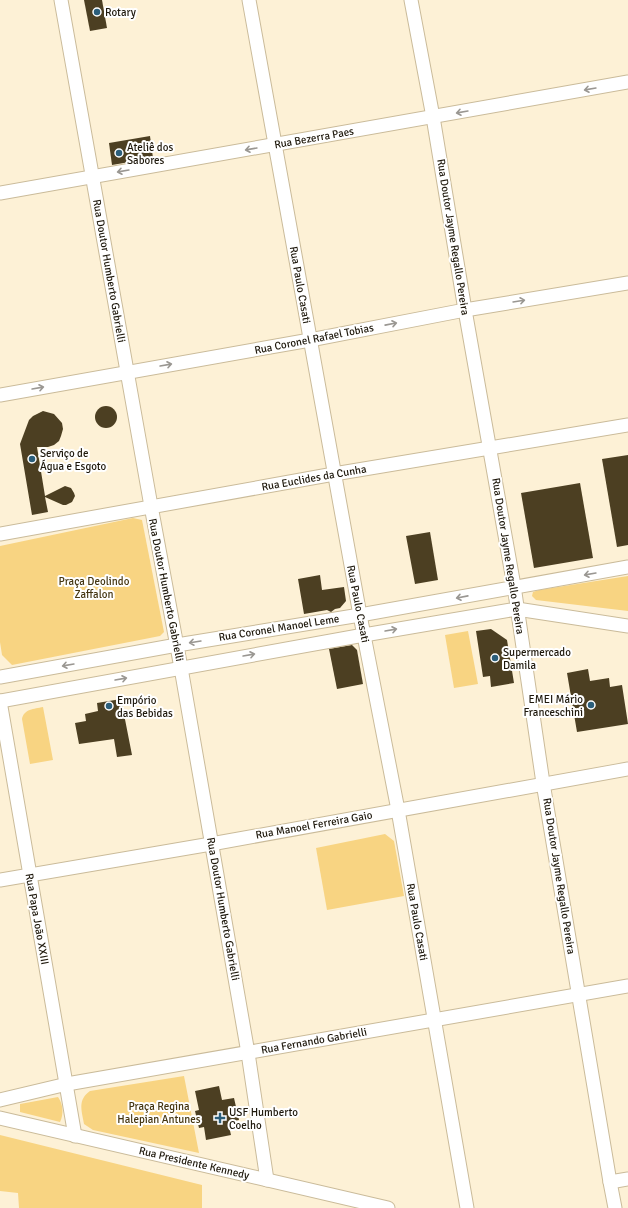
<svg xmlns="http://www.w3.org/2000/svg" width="628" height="1208" font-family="Signika,sans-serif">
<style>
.green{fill:#f8d482}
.building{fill:#4c3f22}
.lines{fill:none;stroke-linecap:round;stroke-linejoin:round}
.street-casing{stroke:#cabb9a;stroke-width:15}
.street{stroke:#fff;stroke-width:13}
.oneway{stroke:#9a9792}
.poi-dot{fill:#2b5e7b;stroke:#fff;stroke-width:1.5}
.labels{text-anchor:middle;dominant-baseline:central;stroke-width:4;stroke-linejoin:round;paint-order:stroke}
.poi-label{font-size:11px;fill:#1e180c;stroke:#fff;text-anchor:start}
.street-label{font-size:11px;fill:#1e180c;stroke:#fff}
.park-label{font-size:11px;fill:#443510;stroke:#fff}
</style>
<rect width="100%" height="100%" fill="#fdf1d6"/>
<g class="green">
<polygon points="133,518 142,520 164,632 160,636 12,665 2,655 0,642 0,546"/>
<polygon points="628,576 628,611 536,600 532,596 533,592 539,590"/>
<polygon points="468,631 478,684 454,688 445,635"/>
<path d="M43,707L53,760L30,764L22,719C24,709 34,709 43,707Z"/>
<polygon points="385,834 394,841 404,896 327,910 316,848"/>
<path d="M184,1076L199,1153L93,1130L84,1124C82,1111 77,1100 90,1091Z"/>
<path d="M58,1097C63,1104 64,1114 60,1122L20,1112V1104Z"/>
<polygon points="0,1135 202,1185 202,1208 19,1208 18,1193 0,1191"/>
</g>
<g class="building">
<polygon points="84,0 102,0 107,28 90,31"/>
<polygon points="150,136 153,158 112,165 109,143"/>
<circle cx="106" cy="417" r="11"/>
<polygon points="43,411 54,414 62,423 63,429 61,436 59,441 54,445 48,447 37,447 45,496 65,486 71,488 74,493 75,496 72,502 66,505 63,505 45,497 48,512 32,515 20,444 29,420 33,416"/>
<polygon points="628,455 628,545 617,547 602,459"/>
<polygon points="580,483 593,558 534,568 521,493"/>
<polygon points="430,532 438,580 415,584 406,536"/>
<polygon points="320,575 322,590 344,587 346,601 340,608 335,609 331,612 327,610 304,614 298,579"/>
<polygon points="491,629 507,640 514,683 491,687 490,676 483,677 476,631"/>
<polygon points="352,645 357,650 363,684 337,689 329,649"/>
<polygon points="588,669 590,681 609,678 610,687 622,685 628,724 577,732 567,673"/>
<polygon points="121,699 132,755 117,757 114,739 79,744 75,723 86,721 85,714 98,711 97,703"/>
<polygon points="219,1086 222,1100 234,1098 239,1120 228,1122 231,1135 206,1140 204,1127 199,1128 195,1111 199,1110 195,1091"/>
</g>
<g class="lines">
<defs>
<g id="street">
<polyline points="61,0 151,506 181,668 248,1053 267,1180"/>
<polyline points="249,0 360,615 398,810 467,1208"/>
<polyline points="411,0 433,117 465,310 514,586 543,783 610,1182 615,1208"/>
<polyline points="0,193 628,82"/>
<polyline points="0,395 310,340 465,310 628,283"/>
<polyline points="0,534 334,474 628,425"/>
<polyline points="0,677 177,645 360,615 628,567"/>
<polyline points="0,701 364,635 517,609 628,626"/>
<polyline points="0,701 75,1136"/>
<polyline points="0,880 211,844 628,769"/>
<polyline points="0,1100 67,1084 628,986"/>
<polyline points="0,1118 388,1208"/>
<polyline points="610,1182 628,1179"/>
</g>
</defs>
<use href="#street" class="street-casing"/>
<use href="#street" class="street"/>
</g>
<defs><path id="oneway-shaft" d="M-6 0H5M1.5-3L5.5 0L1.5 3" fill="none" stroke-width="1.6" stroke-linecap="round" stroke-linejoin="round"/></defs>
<g class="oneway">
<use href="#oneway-shaft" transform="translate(590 89) rotate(170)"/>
<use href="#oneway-shaft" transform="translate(462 112) rotate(170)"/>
<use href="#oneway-shaft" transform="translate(251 149) rotate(170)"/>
<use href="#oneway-shaft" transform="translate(123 171) rotate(170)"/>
<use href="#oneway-shaft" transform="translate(519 301) rotate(-9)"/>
<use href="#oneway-shaft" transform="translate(391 324) rotate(-11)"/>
<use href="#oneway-shaft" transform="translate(166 365) rotate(-10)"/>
<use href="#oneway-shaft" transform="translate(38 388) rotate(-10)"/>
<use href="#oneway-shaft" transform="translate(590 574) rotate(170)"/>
<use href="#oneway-shaft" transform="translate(462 597) rotate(169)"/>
<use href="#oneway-shaft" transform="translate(391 630) rotate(-10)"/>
<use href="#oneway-shaft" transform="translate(195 642) rotate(171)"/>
<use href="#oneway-shaft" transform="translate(249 655) rotate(-10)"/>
<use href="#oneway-shaft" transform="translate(68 665) rotate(170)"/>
<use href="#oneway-shaft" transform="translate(121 679) rotate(-10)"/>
</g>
<g class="poi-dot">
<circle cx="97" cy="12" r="4"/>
<circle cx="119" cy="153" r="4"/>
<circle cx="32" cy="459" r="4"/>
<circle cx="495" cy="658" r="4"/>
<circle cx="591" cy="705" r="4"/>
<circle cx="109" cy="706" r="4"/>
<path d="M218 1112h4v4h4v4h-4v4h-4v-4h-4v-4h4z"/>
</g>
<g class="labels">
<g class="poi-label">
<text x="105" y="12">Rotary</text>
<text x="127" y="147">Ateliê dos<tspan x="127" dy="13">Sabores</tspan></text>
<text x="40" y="453">Serviço de<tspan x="40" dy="13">Água e Esgoto</tspan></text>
<text x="503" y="652">Supermercado<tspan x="503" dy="13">Damila</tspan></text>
<text x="583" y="699" text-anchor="end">EMEI Mário<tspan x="583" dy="13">Franceschini</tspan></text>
<text x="117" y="700">Empório<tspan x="117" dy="13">das Bebidas</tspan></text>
<text x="229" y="1112">USF Humberto<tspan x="229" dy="13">Coelho</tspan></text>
</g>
<g class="street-label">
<text transform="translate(314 138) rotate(-10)">Rua Bezerra Paes</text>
<text transform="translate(453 237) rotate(81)">Rua Doutor Jayme Regallo Pereira</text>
<text transform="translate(109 271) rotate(80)">Rua Doutor Humberto Gabrielli</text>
<text transform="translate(300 285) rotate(80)">Rua Paulo Casati</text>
<text transform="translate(314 339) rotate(-11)">Rua Coronel Rafael Tobias</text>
<text transform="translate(314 478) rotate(-10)">Rua Euclides da Cunha</text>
<text transform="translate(508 556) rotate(81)">Rua Doutor Jayme Regallo Pereira</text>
<text transform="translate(166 590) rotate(79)">Rua Doutor Humberto Gabrielli</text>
<text transform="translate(358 604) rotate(79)">Rua Paulo Casati</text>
<text transform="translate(279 628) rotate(-9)">Rua Coronel Manoel Leme</text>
<text transform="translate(314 825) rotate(-10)">Rua Manoel Ferreira Gaio</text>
<text transform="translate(559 876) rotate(81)">Rua Doutor Jayme Regallo Pereira</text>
<text transform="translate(223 909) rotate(80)">Rua Doutor Humberto Gabrielli</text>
<text transform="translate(37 919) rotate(80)">Rua Papa João XXIII</text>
<text transform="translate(417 922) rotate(80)">Rua Paulo Casati</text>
<text transform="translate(314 1041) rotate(-10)">Rua Fernando Gabrielli</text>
<text transform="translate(194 1163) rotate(13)">Rua Presidente Kennedy</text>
</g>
<g class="park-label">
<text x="94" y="581">Praça Deolindo<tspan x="94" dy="13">Zaffalon</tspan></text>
<text x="159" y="1106">Praça Regina<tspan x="159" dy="13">Halepian Antunes</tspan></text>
</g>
</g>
</svg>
